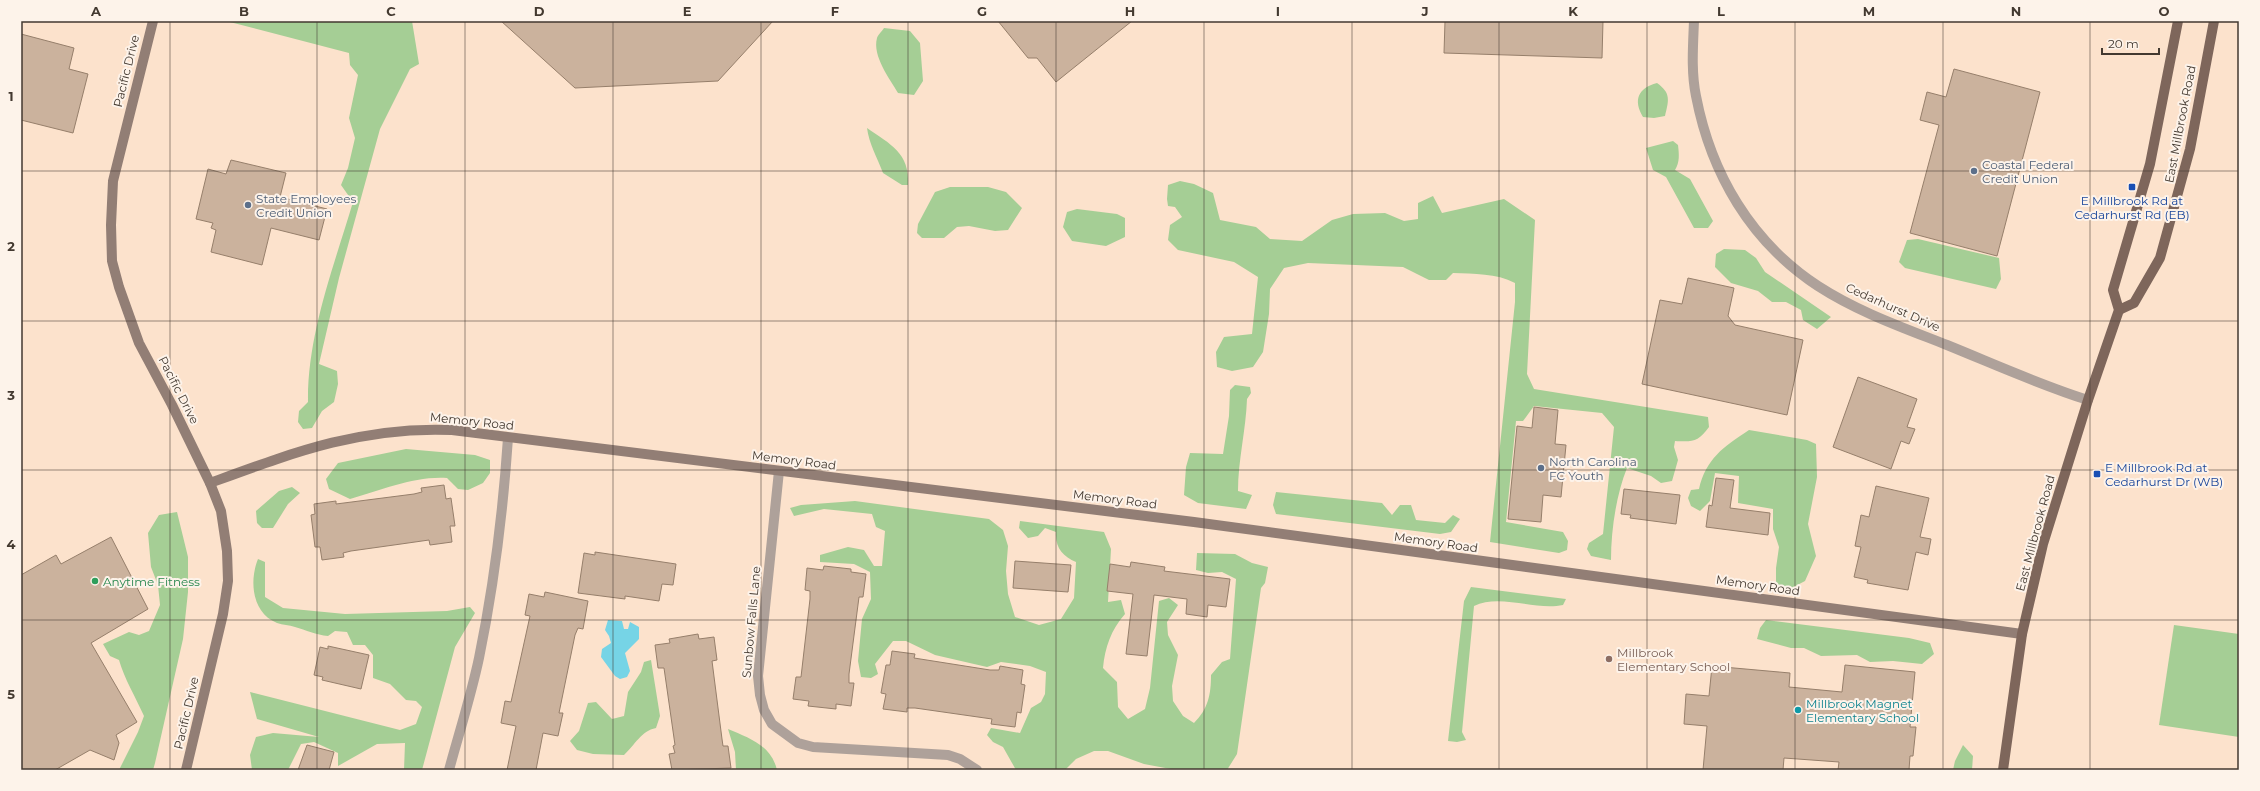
<svg xmlns="http://www.w3.org/2000/svg" width="2260" height="791" font-family="Montserrat,sans-serif">
<style>
.green{fill:#a5ce95}
.water{fill:#76d4e6}
.building{fill:#cbb29d;stroke:#967f6b}
.lines{fill:none;stroke-linecap:round;stroke-linejoin:round}
.street{stroke:#aea19a;stroke-width:10}
.secondary{stroke:#927e75;stroke-width:10}
.primary{stroke:#7e665b;stroke-width:10}
.grid{fill:none;stroke:#433930;stroke-width:1;stroke-opacity:0.55}
.service-dot{fill:#5c6f8a;stroke:#fdf3ea;stroke-width:1.5}
.transit-dot{fill:#1a4fb4;stroke:#fdf3ea;stroke-width:1.5}
.leisure-dot{fill:#2e9e5b;stroke:#fdf3ea;stroke-width:1.5}
.education-dot{fill:#8d6e63;stroke:#fdf3ea;stroke-width:1.5}
.culture-dot{fill:#0f9aa8;stroke:#fdf3ea;stroke-width:1.5}
.labels{text-anchor:middle;dominant-baseline:central;stroke-width:4;stroke-linejoin:round;paint-order:stroke}
.street-label{font-size:12px;fill:#433930;stroke:#fdf3ea}
.service-label{font-size:12px;fill:#4e5e75;stroke:#fdf3ea;text-anchor:start}
.transit-label{font-size:12px;fill:#164399;stroke:#fdf3ea}
.leisure-label{font-size:12px;fill:#27864d;stroke:#fdf3ea;text-anchor:start}
.education-label{font-size:12px;fill:#785e54;stroke:#fdf3ea;text-anchor:start}
.culture-label{font-size:12px;fill:#0d838f;stroke:#fdf3ea;text-anchor:start}
.neatline{fill:none;stroke:#433930;stroke-width:1.5}
.grid-label{font-size:13px;text-anchor:middle;font-weight:bold;fill:#433930}
</style>
<rect width="100%" height="100%" fill="#fce2cc"/>
<g class="green">
<path d="M226,21H412L419,64L410,69L380,129L339,278L319,364L337,371L338,384L334,402L322,411L312,428L303,429L298,422L299,411L308,402C307,335 334,266 353,202L341,185L348,168L355,138L349,118L358,75L350,65L349,53Z"/>
<path d="M884,28L910,31L920,43L923,81L914,95L898,93C890,79 872,56 877,38C878,35 882,31 884,28Z"/>
<path d="M1657,83C1671,93 1669,100 1665,116L1654,118L1643,117C1633,100 1638,88 1657,83Z"/>
<path d="M867,128C890,144 910,153 908,185H902L883,173C877,157 869,144 867,128Z"/>
<path d="M1673,141L1678,145C1679,154 1680,162 1675,170L1690,179L1713,221L1708,228H1694L1666,177L1653,170L1646,148Z"/>
<path d="M1180,181L1194,184L1213,193L1220,220L1256,227L1270,239L1302,241L1332,220L1353,214L1385,213L1404,221L1418,219V203L1433,196L1442,213L1504,199L1535,220L1527,374L1534,389L1708,417L1709,427C1698,442 1693,442 1675,441L1674,447L1678,460L1672,481L1661,483L1651,476L1627,468C1616,495 1611,531 1611,560L1591,556L1587,549L1589,543L1603,534L1614,427L1602,413L1534,406L1523,421H1516L1506,522L1563,532L1568,541L1567,550L1559,553L1490,542L1515,302V283C1496,273 1474,274 1453,273L1446,280H1429L1403,267L1308,263L1284,268L1270,289L1269,314L1263,352L1253,367L1232,371L1217,367L1216,352L1224,337L1252,334L1258,277L1234,262L1178,250L1168,240L1170,225L1182,217L1175,207L1168,206L1167,199L1168,185Z"/>
<polygon points="950,187 988,187 1006,192 1022,208 1008,230 995,231 969,226 957,227 944,238 922,238 917,233 918,224 935,192"/>
<polygon points="1077,209 1117,214 1125,218 1125,237 1106,246 1072,241 1063,227 1067,212"/>
<polygon points="1918,239 1999,258 2001,279 1996,289 1905,268 1899,262 1907,240"/>
<polygon points="1724,249 1745,250 1756,258 1765,272 1831,317 1817,329 1803,320 1801,310 1786,302 1772,302 1758,291 1731,283 1715,267 1716,254"/>
<path d="M1235,385L1250,387L1251,393L1247,399C1246,430 1238,460 1238,491L1252,495L1246,509L1198,503L1184,495L1186,467L1190,453L1223,454L1229,416L1230,390Z"/>
<path d="M1749,430L1807,440L1816,444L1817,477L1808,524L1816,556L1805,581L1786,591L1776,586V568L1779,547L1773,529V509L1738,503L1739,476L1715,473L1710,501L1700,511L1691,506L1688,498L1691,490L1699,489C1706,459 1723,447 1749,430Z"/>
<path d="M406,449L475,455L490,460V473L483,483L468,490L458,489L447,478C413,476 383,490 350,499L329,489L326,479L338,463Z"/>
<polygon points="292,487 300,493 288,504 273,528 262,528 257,523 256,511 279,491"/>
<polygon points="1276,492 1382,503 1392,515 1400,505 1411,505 1416,520 1445,523 1453,515 1460,519 1451,532 1440,534 1276,514 1273,505"/>
<path d="M855,501L989,519L1003,530L1008,546L1006,571L1008,594L1015,617L1039,625L1061,619L1074,598L1076,562C1063,556 1055,548 1056,532L1045,528L1038,536L1028,538L1019,528L1020,521L1104,532L1111,549L1108,602L1121,600L1125,614C1111,630 1105,647 1103,668L1117,682L1118,707L1128,719L1145,709L1150,688L1159,601L1169,598L1178,605L1167,622L1168,635L1178,655L1172,686L1173,701L1183,716L1194,723C1208,709 1211,695 1211,675L1222,662L1230,659L1236,579L1222,572L1208,573L1196,570L1197,553L1235,554L1252,563L1268,567L1265,583L1261,588L1237,754L1227,770H1176L1144,764L1108,751H1094L1076,759L1065,770H1016L1003,747L993,742L987,735L991,728L1020,733L1031,708L1041,702L1045,694L1046,672L1030,666L1001,662L987,667L935,655L906,641H893L875,664L878,674L871,678L861,677L858,661L862,619L871,599L870,572L854,564L820,562V555L848,547L864,550L874,566H882L885,531L876,527L872,514L824,509L794,516L790,508L801,505Z"/>
<path d="M177,512L188,557V592L183,639L155,763L153,770H119L138,732L144,716C136,698 124,678 119,660L110,656L103,644L129,632L139,635L149,631L160,605L158,585L151,567L148,533L159,515Z"/>
<path d="M258,559L265,562V597L283,608L345,614L447,611L470,607L475,613L455,647L422,770H404L405,743L377,744L338,766V753L314,742L301,744L288,770H252L250,755L256,737L273,733L319,737L257,719L250,692L400,730L416,724L422,707L416,701L406,700L390,684L373,678V655L365,645H353L347,632L335,631L328,636C316,635 306,630 295,627C289,625 283,625 277,623C252,613 249,581 258,559Z"/>
<path d="M1471,587L1566,599L1563,605C1535,611 1500,593 1474,606L1462,732L1466,740L1457,742L1448,741L1464,601Z"/>
<polygon points="1766,620 1909,638 1930,643 1934,654 1922,664 1893,661 1870,662 1857,655 1821,656 1804,648 1791,648 1757,639 1760,628"/>
<polygon points="2174,625 2239,634 2239,737 2159,725"/>
<path d="M651,660L660,716L656,728C641,731 635,745 624,755L593,754L577,750L570,741L579,731L588,703L596,702L612,719L624,716L628,692L641,672L644,662Z"/>
<path d="M728,729C749,738 771,745 777,770H736L735,752Z"/>
<polygon points="1963,745 1973,756 1972,770 1953,770 1955,761"/>
</g>
<polygon class="water" points="608,620 622,621 624,629 628,629 630,622 639,627 639,639 625,653 630,671 627,677 620,679 615,676 601,657 602,649 611,643 609,636 605,630"/>
<g class="building">
<polygon points="501,21 773,21 718,81 575,88"/>
<polygon points="998,21 1132,21 1056,82 1037,58 1028,58"/>
<polygon points="1445,21 1603,21 1602,58 1444,53"/>
<polygon points="21,34 74,48 69,69 88,74 73,133 21,120"/>
<polygon points="1954,69 2040,92 1997,256 1910,233 1939,125 1920,120 1927,92 1946,97"/>
<polygon points="231,160 286,173 280,197 327,209 319,240 271,228 262,265 211,252 216,230 211,228 213,223 196,219 208,169 226,174"/>
<polygon points="1688,278 1734,288 1728,316 1735,325 1803,340 1787,415 1642,384 1660,300 1682,304"/>
<polygon points="1858,377 1917,399 1907,427 1915,429 1909,444 1901,441 1891,469 1833,447"/>
<polygon points="1534,407 1558,410 1555,444 1566,445 1561,497 1543,495 1541,522 1508,519 1517,426 1532,428"/>
<polygon points="1716,478 1734,480 1730,508 1770,513 1768,535 1706,527 1709,505 1712,506"/>
<polygon points="444,485 446,499 451,498 455,526 450,526 452,542 430,545 429,540 401,544 351,551 343,553 344,557 322,560 320,547 315,547 311,515 315,514 314,504 336,501 336,504 414,494 422,492 421,488"/>
<polygon points="1876,486 1929,498 1920,537 1931,539 1928,555 1916,552 1908,590 1867,583 1868,580 1854,577 1861,547 1855,546 1861,515 1869,517"/>
<polygon points="1624,489 1680,495 1676,524 1630,518 1631,515 1621,514"/>
<polygon points="111,537 148,609 91,643 137,722 116,735 119,743 114,760 90,750 55,770 21,770 21,575 56,555 61,564"/>
<polygon points="595,552 676,564 673,585 662,584 659,601 625,596 625,599 578,593 584,553 595,555"/>
<polygon points="1015,561 1071,565 1068,592 1013,588"/>
<polygon points="1131,562 1165,567 1164,571 1230,579 1226,607 1208,605 1207,617 1186,614 1187,599 1154,595 1147,656 1126,654 1133,594 1107,591 1110,564 1130,567"/>
<polygon points="824,566 851,569 851,572 866,574 863,597 859,597 849,674 849,683 854,683 851,706 836,704 836,709 808,706 809,701 793,699 796,677 801,677 810,599 810,591 805,590 807,568 823,570"/>
<polygon points="545,592 588,601 583,629 578,628 575,635 559,713 563,713 558,736 543,733 536,770 507,770 516,726 501,723 505,701 511,702 530,616 525,615 529,594 544,597"/>
<polygon points="698,634 699,639 714,637 717,660 712,661 722,739 723,746 728,746 731,768 672,770 669,754 675,753 673,746 675,745 664,668 658,668 655,645 670,643 669,639"/>
<polygon points="328,646 369,655 361,689 322,680 323,677 314,675 320,647 328,649"/>
<polygon points="892,651 915,654 914,658 990,670 999,670 1000,666 1023,670 1021,684 1025,685 1021,713 1017,712 1015,727 991,724 992,719 915,708 907,708 907,712 883,709 886,694 881,693 886,665 890,665"/>
<polygon points="1845,665 1915,672 1910,727 1916,727 1913,756 1910,756 1909,770 1838,770 1839,762 1784,758 1783,770 1703,770 1707,726 1684,724 1686,694 1709,696 1712,666 1790,673 1789,687 1842,692"/>
<polygon points="307,745 334,752 329,770 298,770"/>
</g>
<g class="lines">
<g class="street">
<path d="M1694,21C1693,46 1691,72 1696,96C1711,174 1751,242 1818,286C1858,312 1904,328 1947,345C1994,364 2040,385 2088,400"/>
<polyline points="779,471 758,676 760,695 764,710 772,724 798,743 813,747 948,755 960,759 977,770"/>
<path d="M449,770C459,733 471,696 479,658C494,585 503,512 508,438"/>
</g>
<g class="secondary">
<polyline points="153,21 113,181 111,225 112,261 119,287 139,343 172,405 210,483 221,511 227,551 228,581 223,614 186,770"/>
<path d="M210,483C292,453 362,426 452,430L1194,522L2022,634"/>
</g>
<g class="primary">
<polyline points="2119,310 2134,303 2160,258 2190,149 2214,21"/>
<polyline points="2003,770 2022,634 2043,544 2088,400 2119,310 2113,290 2150,164 2178,21"/>
</g>
</g>
<path class="grid" d="M170,21V770M317,21V770M465,21V770M613,21V770M761,21V770M908,21V770M1056,21V770M1204,21V770M1352,21V770M1499,21V770M1647,21V770M1795,21V770M1943,21V770M2090,21V770M21,171H2239M21,321H2239M21,470H2239M21,620H2239"/>
<g class="service-dot">
<circle cx="1974" cy="171" r="4"/>
<circle cx="248" cy="205" r="4"/>
<circle cx="1541" cy="468" r="4"/>
</g>
<g class="transit-dot">
<rect x="2128" y="183" width="8" height="8" rx="2"/>
<rect x="2093" y="470" width="8" height="8" rx="2"/>
</g>
<circle class="leisure-dot" cx="95" cy="581" r="4"/>
<circle class="education-dot" cx="1609" cy="659" r="4"/>
<circle class="culture-dot" cx="1798" cy="710" r="4"/>
<g class="labels">
<g class="street-label">
<text transform="translate(126 71) rotate(-76)">Pacific Drive</text>
<text transform="translate(2180 124) rotate(-79)">East Millbrook Road</text>
<text transform="translate(1893 307) rotate(24)">Cedarhurst Drive</text>
<text transform="translate(179 390) rotate(63)">Pacific Drive</text>
<text transform="translate(472 421) rotate(6)">Memory Road</text>
<text transform="translate(794 460) rotate(7)">Memory Road</text>
<text transform="translate(1115 499) rotate(7)">Memory Road</text>
<text transform="translate(2035 533) rotate(-75)">East Millbrook Road</text>
<text transform="translate(1436 542) rotate(8)">Memory Road</text>
<text transform="translate(1758 585) rotate(8)">Memory Road</text>
<text transform="translate(751 622) rotate(-85)">Sunbow Falls Lane</text>
<text transform="translate(186 713) rotate(-77)">Pacific Drive</text>
</g>
<g class="service-label">
<text x="1982" y="164">Coastal Federal<tspan x="1982" dy="14">Credit Union</tspan></text>
<text x="256" y="198">State Employees<tspan x="256" dy="14">Credit Union</tspan></text>
<text x="1549" y="461">North Carolina<tspan x="1549" dy="14">FC Youth</tspan></text>
</g>
<g class="transit-label">
<text x="2132" y="200">E Millbrook Rd at<tspan x="2132" dy="14">Cedarhurst Rd (EB)</tspan></text>
<text x="2105" y="467" text-anchor="start">E Millbrook Rd at<tspan x="2105" dy="14">Cedarhurst Dr (WB)</tspan></text>
</g>
<g class="leisure-label">
<text x="103" y="581">Anytime Fitness</text>
</g>
<g class="education-label">
<text x="1617" y="652">Millbrook<tspan x="1617" dy="14">Elementary School</tspan></text>
</g>
<g class="culture-label">
<text x="1806" y="703">Millbrook Magnet<tspan x="1806" dy="14">Elementary School</tspan></text>
</g>
</g>
<rect width="2260" height="791" fill="none" stroke="#fdf3ea" stroke-width="44"/>
<path d="M2102 48v6h57v-6" fill="none" stroke="#433930" stroke-width="2"/>
<text x="2108" y="48" font-size="12" fill="#433930" stroke="#fdf3ea" stroke-width="3" paint-order="stroke">20 m</text>
<rect x="22" y="22" width="2216" height="747" class="neatline"/>
<g class="grid-label">
<text x="96" y="16">A</text>
<text x="244" y="16">B</text>
<text x="391" y="16">C</text>
<text x="539" y="16">D</text>
<text x="687" y="16">E</text>
<text x="835" y="16">F</text>
<text x="982" y="16">G</text>
<text x="1130" y="16">H</text>
<text x="1278" y="16">I</text>
<text x="1425" y="16">J</text>
<text x="1573" y="16">K</text>
<text x="1721" y="16">L</text>
<text x="1869" y="16">M</text>
<text x="2016" y="16">N</text>
<text x="2164" y="16">O</text>
<text x="11" y="101">1</text>
<text x="11" y="251">2</text>
<text x="11" y="400">3</text>
<text x="11" y="549">4</text>
<text x="11" y="699">5</text>
</g>
</svg>
